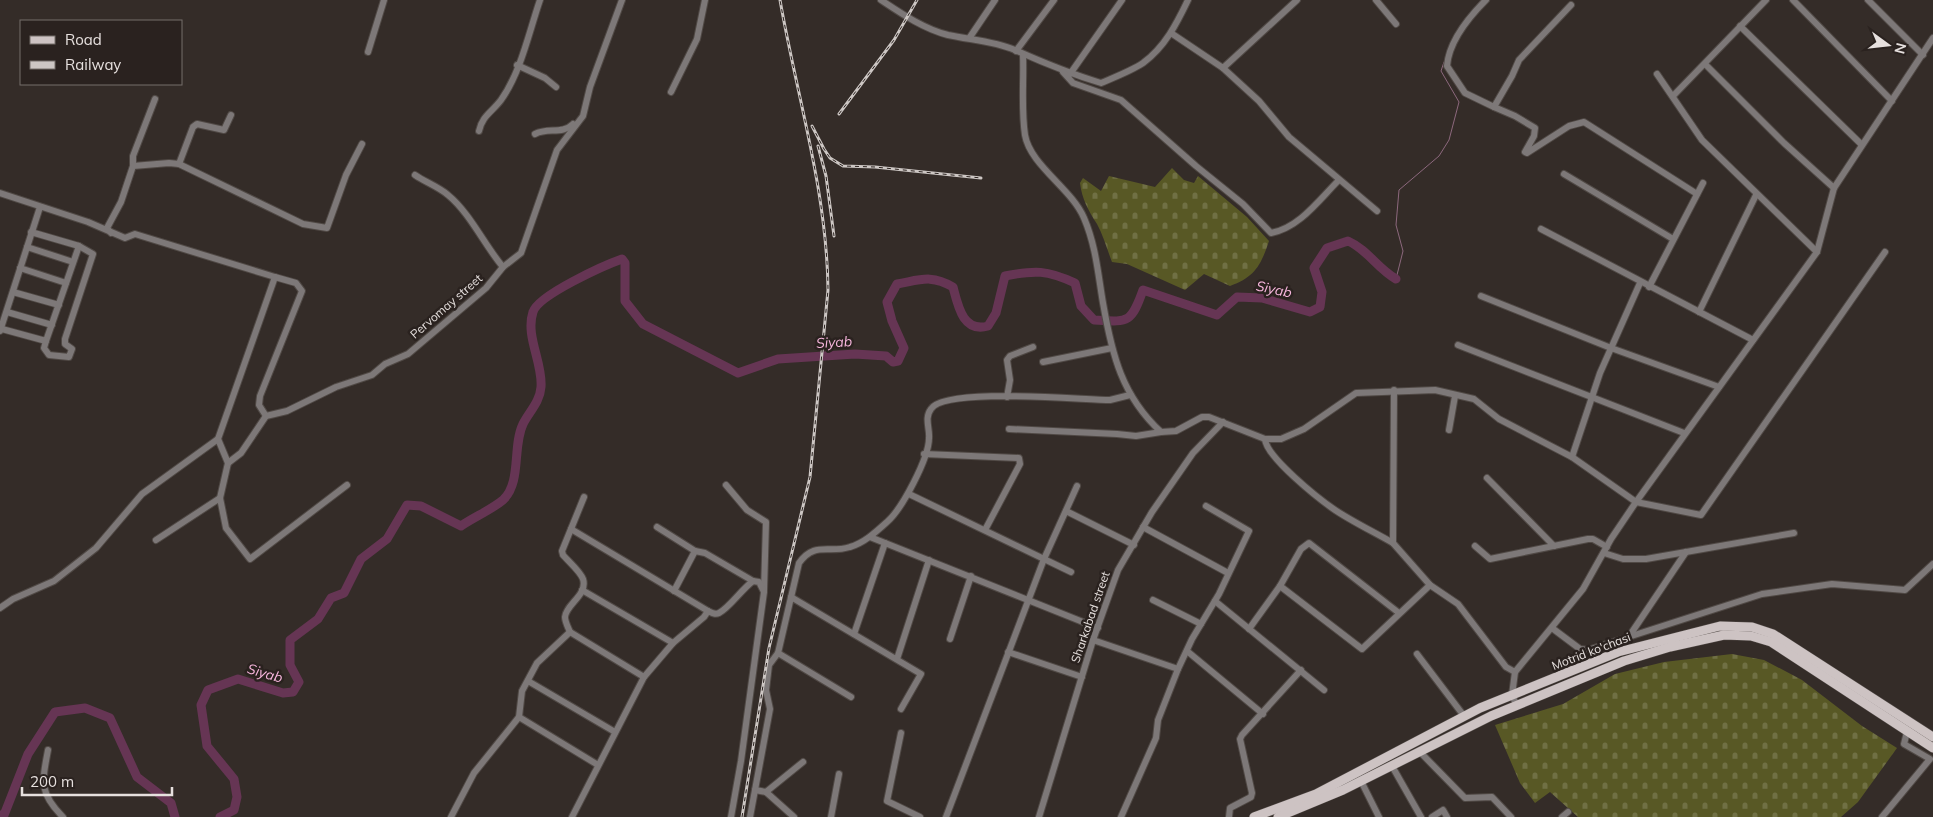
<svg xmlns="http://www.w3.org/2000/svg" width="1933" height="817" font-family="Mulish,sans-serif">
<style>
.cemetery{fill:url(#cemetery-stones)}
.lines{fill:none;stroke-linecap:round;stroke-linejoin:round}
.stream{stroke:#8c687d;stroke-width:1}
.river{stroke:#663554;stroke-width:9}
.minor-casing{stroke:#504945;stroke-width:8}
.major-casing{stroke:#504945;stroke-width:10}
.minor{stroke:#7d7878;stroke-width:6}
.major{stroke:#cdc3c3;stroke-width:9}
.rail-casing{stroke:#cdc7c4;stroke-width:3}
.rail{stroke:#2a221f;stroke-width:1;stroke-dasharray:4;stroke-linecap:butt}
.labels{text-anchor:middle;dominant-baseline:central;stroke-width:5;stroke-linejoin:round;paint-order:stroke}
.street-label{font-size:12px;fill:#e6e0de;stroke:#2a221f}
.water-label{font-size:14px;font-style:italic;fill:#f7b6dd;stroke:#2a221f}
</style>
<defs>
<pattern id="cemetery-stones" width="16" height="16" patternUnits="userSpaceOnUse" patternTransform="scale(1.25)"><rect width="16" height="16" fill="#585825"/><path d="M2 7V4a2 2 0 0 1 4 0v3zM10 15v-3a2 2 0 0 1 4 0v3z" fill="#707044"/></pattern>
</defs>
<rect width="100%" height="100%" fill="#342c28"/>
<g class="cemetery">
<path d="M1172,168L1184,180L1194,183L1198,176L1247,217L1269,241C1261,265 1255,277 1230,286L1204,274L1185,290L1127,264L1112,262C1107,249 1103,235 1097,224C1088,210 1082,199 1080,183L1083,178L1101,191L1109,176L1155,187Z"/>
<polygon points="1732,654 1764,660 1802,680 1862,726 1897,748 1858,802 1841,817 1578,817 1550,792 1535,803 1520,783 1495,725 1563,704 1615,674 1664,662"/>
</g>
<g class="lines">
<g class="stream">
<polyline points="1477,5 1481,0"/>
<polyline points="1456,33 1460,26"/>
<polyline points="1396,279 1403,251 1396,225 1399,190 1439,156 1449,140 1459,102 1441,71 1444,62"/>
</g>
<g class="river">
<polyline points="0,815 4,815 28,754 55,712 85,708 110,718 137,777 171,803 175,817"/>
<path d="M220,817L234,810L237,797L234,779L207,746L201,705L208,690L238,679L283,693L293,692L299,682L290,665V640L318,619L331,598L344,593L361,559L387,539L407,505L421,506L461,526C474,517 491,510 503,500C522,482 512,447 523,424C529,412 540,402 541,387C543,363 525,336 533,312C538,295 605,265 622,259L625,263V301L643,324L738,373L778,359L855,354L886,356L893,362L898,361L904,348L892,321L887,302L897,284C920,280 931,274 953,287C958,306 963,333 988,326L996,313L1005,276C1035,270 1047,270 1075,283L1081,306L1094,320C1128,322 1131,324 1143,290L1217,315L1237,297L1262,298L1310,312L1320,307L1322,292L1314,268L1327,248L1348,241C1368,250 1377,268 1396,279"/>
</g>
<defs>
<g id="minor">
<path d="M881,0C902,14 924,29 948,35C971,40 994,41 1015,50C1044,63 1071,74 1101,83C1115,77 1131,71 1143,63C1165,47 1177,23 1188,0"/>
<polyline points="1376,0 1396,24"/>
<path d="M1486,0C1469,17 1449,41 1447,66L1465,93L1494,107"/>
<polyline points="1793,0 1892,101"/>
<polyline points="1868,0 1923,55"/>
<polyline points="1571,5 1519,60 1512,76 1494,107 1515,116 1535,128 1534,136 1525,152 1527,153 1569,126 1584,122 1697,194"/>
<polyline points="1740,26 1862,145"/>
<polyline points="1171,33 1223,68 1297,0"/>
<polyline points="970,37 995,0"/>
<polyline points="1016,51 1054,0"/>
<polyline points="368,52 384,0"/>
<path d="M1023,55C1024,81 1021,109 1025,135C1030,165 1072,189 1084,218C1096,246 1098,274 1103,303C1112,355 1122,396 1161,432L1176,431L1202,417H1209L1265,439H1281L1304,429L1356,393L1435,390L1474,399L1499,419L1572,457L1636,502L1701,515L1885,252"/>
<polyline points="1705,64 1784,143 1834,188"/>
<polyline points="517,65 545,78 556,87"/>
<polyline points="1223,68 1259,101 1289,137 1377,211"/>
<path d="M1063,72L1073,83L1121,100L1196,166L1243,204L1271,233C1299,228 1319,200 1338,181"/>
<polyline points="1070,74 1122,0"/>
<polyline points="1657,74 1702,140 1817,252"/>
<polyline points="671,92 697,39 705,0"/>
<polyline points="1673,96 1766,0"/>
<path d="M479,131C482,116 492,112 501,100C521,72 529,32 540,0"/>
<path d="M535,134C548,127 562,135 573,124"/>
<polyline points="179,164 193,127 197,124 224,130 231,115"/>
<polyline points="133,166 133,156 155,99"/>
<polyline points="1564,174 1673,239"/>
<path d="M415,175C425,182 439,187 448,195C470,213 485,246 503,267"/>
<polyline points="0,193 88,222 125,238 135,234 275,277 218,439 228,463 220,498 226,528 250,559 347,485"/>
<polyline points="1541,229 1753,340"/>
<polyline points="111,233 107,228 121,202 133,166 169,163 179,164 303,224 327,228 346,175 362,144"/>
<polyline points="27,247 73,262"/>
<polyline points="20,268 66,283"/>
<polyline points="1649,287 1703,183"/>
<polyline points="13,292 59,305"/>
<polyline points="1481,296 1611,348 1719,387"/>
<polyline points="7,312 52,325"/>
<polyline points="1699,312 1756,195"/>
<polyline points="2,329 46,341 79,246 31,232"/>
<polyline points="0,331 40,207"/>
<polyline points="46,341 44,348 49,355 69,357 72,349 65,344 65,339 93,254 79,246"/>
<polyline points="1458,345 1684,433"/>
<polyline points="1043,362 1112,348"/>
<polyline points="1394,390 1393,543 1430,585 1458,604 1506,667 1515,672"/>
<polyline points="1007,397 1010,380 1007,360 1010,356 1033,347"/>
<polyline points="266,416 259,405 260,396 302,291 296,283 275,277"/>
<polyline points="1009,429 1117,434 1136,436 1161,432"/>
<polyline points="1449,430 1455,396"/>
<path d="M1265,439C1266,457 1319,499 1335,510C1353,522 1374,532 1393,543"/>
<polyline points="924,454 1019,458 1020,464 985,530"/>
<polyline points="1572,457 1600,373 1640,283"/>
<polyline points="228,463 241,453 266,416 287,411 336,387 372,375 385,364 408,354 486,288 503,267 521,253 557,150 583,116 590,87 622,0"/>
<polyline points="1487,478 1554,546"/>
<polyline points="726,485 747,510 766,522 764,591"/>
<polyline points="909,494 1071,572"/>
<polyline points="1066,511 1134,545"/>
<polyline points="657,527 695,551 674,591"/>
<polyline points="1143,527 1228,573"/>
<polyline points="571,529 708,611 704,617 673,643 644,677 572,817"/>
<polyline points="870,537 1098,628"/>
<polyline points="156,540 220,498"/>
<polyline points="1475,546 1490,559 1588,539 1593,539 1607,547"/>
<polyline points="695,551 705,553 753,581"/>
<polyline points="1604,553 1623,559 1646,559 1794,533"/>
<polyline points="1280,586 1362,649 1430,585"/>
<polyline points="582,590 673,643"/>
<polyline points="791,597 921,674 901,709"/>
<polyline points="1153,600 1201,624"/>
<polyline points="1215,601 1324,690"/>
<polyline points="0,608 13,599 54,581 96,548 142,494 218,439"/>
<path d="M708,611C712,613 715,615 719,613C729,608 742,589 753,581L759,582L764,592L741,761L731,817"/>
<polyline points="1552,628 1580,649 1588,650 1762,594 1832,584 1905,590 1933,564"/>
<polyline points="1249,629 1280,586 1301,549 1309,543 1399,613"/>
<path d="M570,632C568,627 565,622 565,617C566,604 588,595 583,579C580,571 569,562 563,555L562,551L584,497"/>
<polyline points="854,634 885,543"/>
<polyline points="1630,635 1686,552"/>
<polyline points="950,639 971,576"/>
<polyline points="1093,640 1178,669"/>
<polyline points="1187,651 1263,714"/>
<polyline points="1008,652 1082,677"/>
<polyline points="778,653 851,697"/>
<polyline points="1417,654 1464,716"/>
<polyline points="897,659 929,560"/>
<polyline points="528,681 615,732"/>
<polyline points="1516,704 1512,695 1515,672 1583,589 1611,539 1636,502 1817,252 1834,188 1933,38"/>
<polyline points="519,717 598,765"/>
<polyline points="901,733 887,801 920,817"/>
<path d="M48,750C42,782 39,793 63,817"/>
<polyline points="1419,751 1465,798 1492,797 1511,817"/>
<polyline points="1392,766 1421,817"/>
<polyline points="1361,781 1379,817"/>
<polyline points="755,790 766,792 794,817"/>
<polyline points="766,792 803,762"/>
<polyline points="451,817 474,773 519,717 522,691 537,663 570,632 644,677"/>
<path d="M750,817L770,709L766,690L769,665L778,653L799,563C815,541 828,554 850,547C864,543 876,532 887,522C902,509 929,458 929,438C930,429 924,418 931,409C945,387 1081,400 1110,400L1130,395"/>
<polyline points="831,817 839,774"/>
<polyline points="946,817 1044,559 1077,486"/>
<polyline points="1039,817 1093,640 1118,570 1152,512 1193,453 1223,422"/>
<polyline points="1121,817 1156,738 1158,720 1178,669 1192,639 1219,594 1249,531 1206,506"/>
<polyline points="1229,817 1230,808 1251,797 1252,793 1240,739 1242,735 1301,670"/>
<polyline points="1432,817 1443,810 1447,817"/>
<polyline points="1562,817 1568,812"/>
<polyline points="1882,817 1930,759 1904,744 1907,732"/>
</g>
<g id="major">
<polyline points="1254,817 1316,794 1480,708 1618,652 1720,626 1752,627 1773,634 1933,737"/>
<polyline points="1278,817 1343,790 1491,716 1624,661 1670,647 1724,635 1751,636 1771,642 1933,748"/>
</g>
</defs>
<use href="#minor" class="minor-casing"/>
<use href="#major" class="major-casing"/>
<use href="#minor" class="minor"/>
<use href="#major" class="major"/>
<defs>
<g id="rail">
<polyline points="839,114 894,40 917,0"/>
<polyline points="812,126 824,149 830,158 843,166 875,167 981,178"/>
<polyline points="818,146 826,176 834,236"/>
<path d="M742,817L769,648L810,477L828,290C827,191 797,97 780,0"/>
</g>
</defs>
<use href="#rail" class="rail-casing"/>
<use href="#rail" class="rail"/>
</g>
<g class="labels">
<g class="street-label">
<text transform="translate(446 306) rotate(-41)">Pervomay street</text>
<text transform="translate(1090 617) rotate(-71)">Sharkabad street</text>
<text transform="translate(1591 651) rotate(-21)">Motrid ko'chasi</text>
</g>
<g class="water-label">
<text transform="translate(1274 289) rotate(12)">Siyab</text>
<text transform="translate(834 342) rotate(-3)">Siyab</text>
<text transform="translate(265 673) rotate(16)">Siyab</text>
</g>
</g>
<rect x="20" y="20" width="162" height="65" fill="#2a221f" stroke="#756e6b"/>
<rect x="30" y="36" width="25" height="8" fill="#cdc3c3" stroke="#756e6b"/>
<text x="65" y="45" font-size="15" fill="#e6e0de">Road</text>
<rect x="30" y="61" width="25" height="8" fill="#cdc7c4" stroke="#756e6b"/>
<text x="65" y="70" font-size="15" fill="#e6e0de">Railway</text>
<g transform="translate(1888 45) rotate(105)" stroke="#2a221f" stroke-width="4" paint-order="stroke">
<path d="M0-4L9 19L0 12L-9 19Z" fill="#e6e0de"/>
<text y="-8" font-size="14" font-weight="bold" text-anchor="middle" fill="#e6e0de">N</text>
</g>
<path d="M22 787v8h150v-8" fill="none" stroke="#e6e0de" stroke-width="2.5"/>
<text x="30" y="787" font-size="15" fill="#e6e0de" stroke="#2a221f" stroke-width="4" paint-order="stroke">200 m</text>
</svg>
